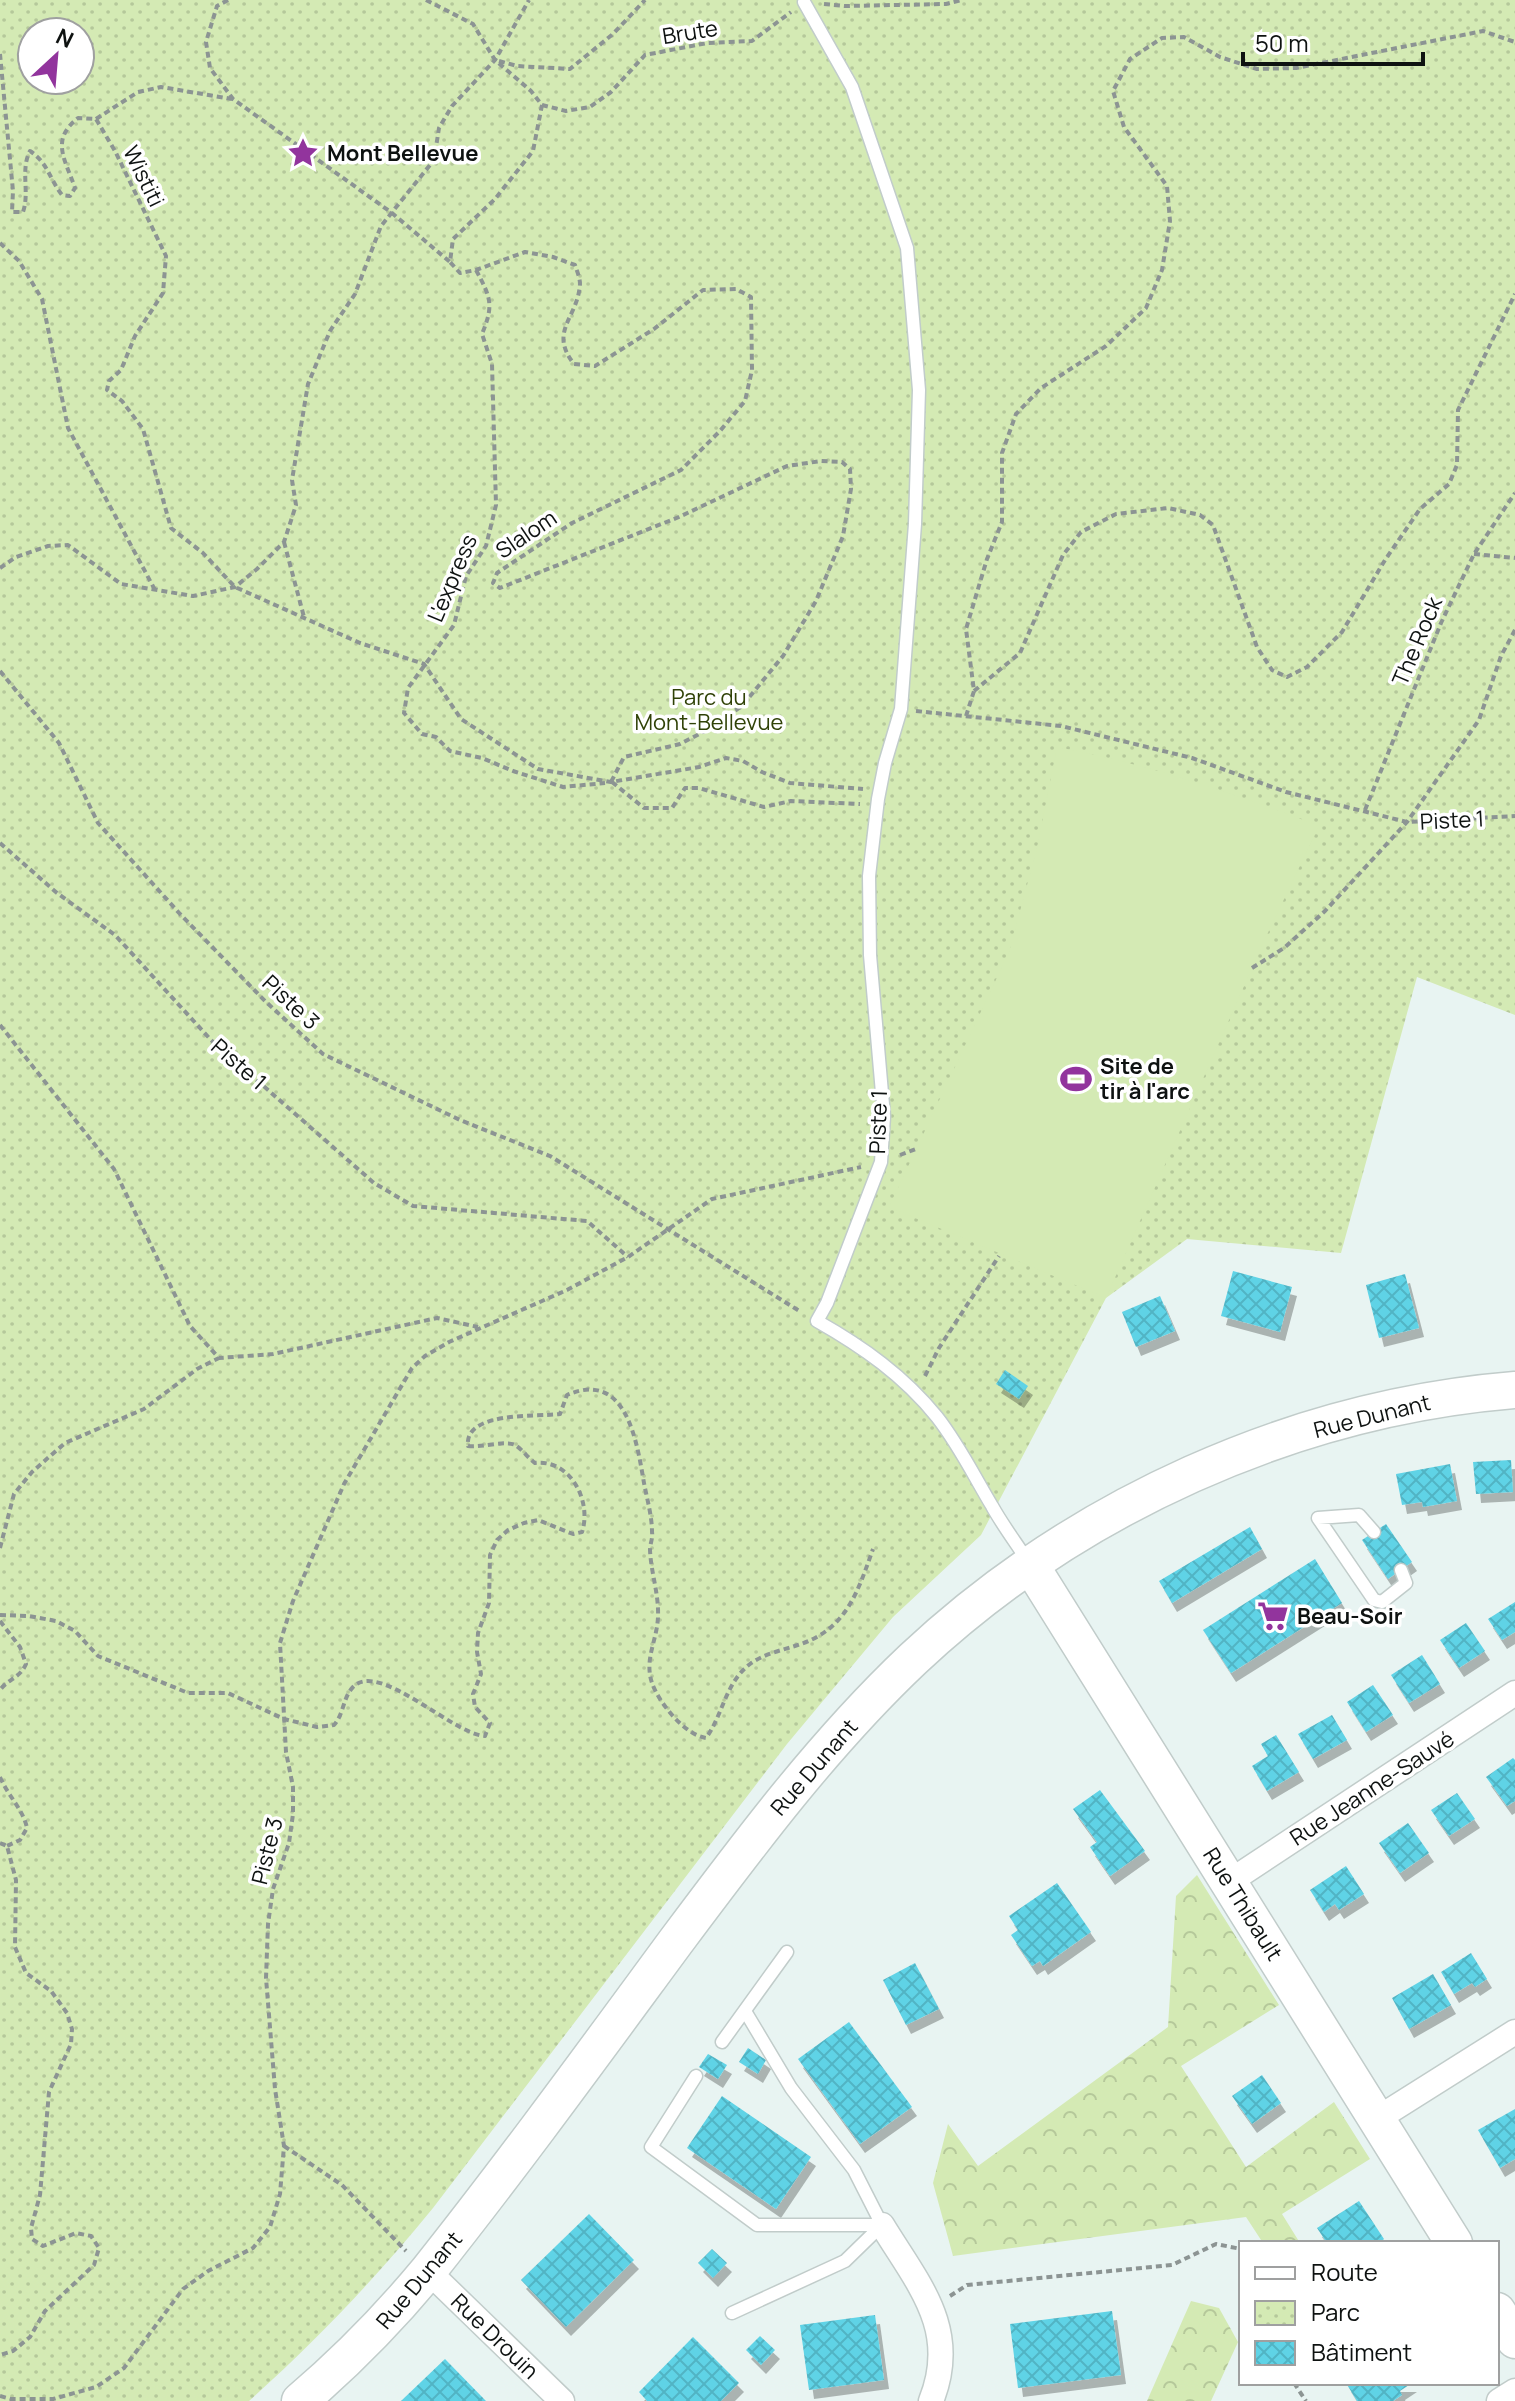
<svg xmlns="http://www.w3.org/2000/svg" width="1515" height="2401" font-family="Manrope,sans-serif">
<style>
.forest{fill:url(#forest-crowns)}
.park{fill:url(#park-dots);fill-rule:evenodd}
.garden{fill:#d4eab4}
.building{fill:url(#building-cross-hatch);filter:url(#shadow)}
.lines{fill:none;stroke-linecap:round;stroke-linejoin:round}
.lane-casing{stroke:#c1ccca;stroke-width:15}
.street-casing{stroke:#c1ccca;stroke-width:27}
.secondary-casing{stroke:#c1ccca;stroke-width:39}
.path{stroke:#8c9493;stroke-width:4;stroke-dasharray:6 4;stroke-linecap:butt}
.lane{stroke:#fff;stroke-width:12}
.street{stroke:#fff;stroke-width:24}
.secondary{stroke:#fff;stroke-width:36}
.labels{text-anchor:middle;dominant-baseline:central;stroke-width:7;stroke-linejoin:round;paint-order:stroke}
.street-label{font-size:22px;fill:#0e1211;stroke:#fff}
.poi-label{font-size:22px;font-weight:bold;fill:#0e1211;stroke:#fff;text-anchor:start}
.park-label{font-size:22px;fill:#304207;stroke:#fff}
</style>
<defs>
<pattern id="forest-crowns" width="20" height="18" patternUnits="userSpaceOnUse" patternTransform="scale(2)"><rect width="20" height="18" fill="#d4eab4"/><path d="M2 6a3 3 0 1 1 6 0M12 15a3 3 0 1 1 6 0" fill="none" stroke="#b5c89a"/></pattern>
<pattern id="park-dots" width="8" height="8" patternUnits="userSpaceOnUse" patternTransform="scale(2)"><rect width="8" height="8" fill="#d4eab4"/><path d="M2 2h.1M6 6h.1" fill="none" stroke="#b5c89a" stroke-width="1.8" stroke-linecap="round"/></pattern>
<pattern id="building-cross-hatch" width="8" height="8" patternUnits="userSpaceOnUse" patternTransform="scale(2)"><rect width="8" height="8" fill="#5fd3e6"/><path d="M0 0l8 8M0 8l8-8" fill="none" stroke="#51b4c4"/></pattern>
<filter id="shadow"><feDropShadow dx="5" dy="9" stdDeviation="0" flood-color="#0004"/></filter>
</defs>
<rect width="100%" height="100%" fill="#e8f4f2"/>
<g class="forest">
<polygon points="1197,1875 1279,2005 1181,2066 1246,2167 1334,2102 1370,2159 1282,2214 1300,2243 1263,2243 1246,2217 953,2256 933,2183 948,2124 978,2166 1168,2027 1176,1896"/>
<polygon points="1191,2301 1219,2308 1238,2342 1211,2401 1147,2401"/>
</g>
<path class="park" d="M0,0H1515V1015L1417,977L1341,1253L1187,1239L1106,1298L981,1535L893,1617L787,1744L433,2208C374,2280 318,2339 249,2401H0ZM32,32H80V80H32Z"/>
<path class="garden" d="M1057,747C1147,764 1234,793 1319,826L1264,941L1106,1298L889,1207L1009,952L1037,848Z"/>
<g class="building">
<polygon points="1233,1271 1292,1287 1280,1332 1221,1316"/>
<polygon points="1405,1274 1419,1328 1379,1338 1366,1285"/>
<polygon points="1160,1296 1175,1331 1136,1347 1122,1312"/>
<polygon points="1005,1370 1028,1386 1019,1399 996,1384"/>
<polygon points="1511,1460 1513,1492 1476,1494 1473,1462"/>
<polygon points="1450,1464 1457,1501 1423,1507 1422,1502 1402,1505 1396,1474"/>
<polygon points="1386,1524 1412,1562 1388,1579 1362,1540"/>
<polygon points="1250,1527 1262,1549 1172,1603 1159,1581"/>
<polygon points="1315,1559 1342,1603 1231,1673 1203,1630"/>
<polygon points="1515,1602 1515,1632 1502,1640 1488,1619"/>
<polygon points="1466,1623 1485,1651 1459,1668 1440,1640"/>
<polygon points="1422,1655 1440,1684 1409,1703 1391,1675"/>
<polygon points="1373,1685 1393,1715 1366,1732 1347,1702"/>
<polygon points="1332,1715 1347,1740 1313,1759 1298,1734"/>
<polygon points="1276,1735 1299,1772 1267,1791 1252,1766 1268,1756 1261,1744"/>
<polygon points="1513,1758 1515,1760 1515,1801 1507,1806 1486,1777"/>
<polygon points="1100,1790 1145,1851 1110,1876 1090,1847 1097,1842 1073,1809"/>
<polygon points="1457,1793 1475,1819 1449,1836 1431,1810"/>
<polygon points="1408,1823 1429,1853 1400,1873 1379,1843"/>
<polygon points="1346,1866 1364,1894 1339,1910 1335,1904 1324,1912 1310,1890"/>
<polygon points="1057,1883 1091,1932 1043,1966 1040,1961 1032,1966 1011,1935 1018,1930 1009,1916"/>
<polygon points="1471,1953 1487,1979 1475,1987 1472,1983 1454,1994 1441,1972"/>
<polygon points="915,1963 939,2009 906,2025 883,1980"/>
<polygon points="1433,1974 1451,2005 1409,2029 1392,1998"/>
<polygon points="849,2022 912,2107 860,2144 798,2059"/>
<polygon points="748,2048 766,2060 758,2074 739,2062"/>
<polygon points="708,2054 727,2065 718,2079 699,2067"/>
<polygon points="1262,2075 1281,2103 1252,2124 1232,2096"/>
<polygon points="722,2096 811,2157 776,2209 687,2148"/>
<polygon points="1515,2109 1515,2159 1500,2168 1478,2130"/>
<polygon points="1359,2201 1384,2239 1378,2243 1327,2243 1317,2228"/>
<polygon points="589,2214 634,2260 566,2327 521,2280"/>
<polygon points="712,2249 727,2263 713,2278 698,2263"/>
<polygon points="1112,2311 1121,2375 1018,2388 1010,2324"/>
<polygon points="875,2315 884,2380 809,2390 800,2325"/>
<polygon points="760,2336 775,2350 761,2365 746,2350"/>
<polygon points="693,2337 739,2383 721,2401 647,2401 639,2392"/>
<polygon points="445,2359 486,2401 401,2401"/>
<polygon points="1346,2383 1412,2383 1400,2391 1402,2395 1393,2401 1357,2401"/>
</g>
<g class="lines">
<defs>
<g id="lane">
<path d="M804,2L852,87L907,248L919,390L915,524L901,709L885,763L878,799L869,876L870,955L884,1116L881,1162L827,1303L817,1321C863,1347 904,1376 937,1417C959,1445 974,1476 992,1506C1003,1526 1017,1544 1029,1563"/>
<polyline points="1374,1532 1359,1515 1318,1518 1374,1600 1382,1602 1406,1583 1401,1570"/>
<polyline points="745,2011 791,2088 854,2170 882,2225"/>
<polyline points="722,2042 787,1952"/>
<polyline points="696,2076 651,2147 757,2225 882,2225 845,2261 732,2313"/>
</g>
<g id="street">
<polyline points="1229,1882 1515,1693"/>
<polyline points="1377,2119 1515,2032"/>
<path d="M882,2225C918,2284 960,2329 931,2401"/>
<polyline points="428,2271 562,2401"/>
<polyline points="1499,2401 1515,2391"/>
</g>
<g id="secondary">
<polyline points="1031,1566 1454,2243"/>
<polyline points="1497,2311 1515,2340"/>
<path d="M300,2401C347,2361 389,2318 428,2271C513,2164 593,2054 674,1944C748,1845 823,1744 913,1659C1075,1507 1293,1408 1515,1390"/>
</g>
</defs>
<use href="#lane" class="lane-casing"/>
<use href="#street" class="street-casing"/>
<use href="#secondary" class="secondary-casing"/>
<g class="path">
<polyline points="228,0 217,6 206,42 210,68 233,99 392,213 450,262"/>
<path d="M426,0L473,24L495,60L531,91L542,105L533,151L495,199L453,239L450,262L460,273L476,270L525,252L553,257L575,265C577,271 580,278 580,284C578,318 548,331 574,364L595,366L654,329L703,290L736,289L751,297L752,370L745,401L720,431L681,470L572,523L497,573L493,583L500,588L679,517L787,466L821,461L842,462L850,469L851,489L843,536L816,601L783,656L742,706L705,731L680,744L624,757L611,782"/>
<polyline points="824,4 845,6 946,4 962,0"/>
<path d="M0,54L13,191L12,212H23C30,192 20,170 30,151C48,163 49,178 62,195L70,196L75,188C65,159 50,140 78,118L96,119L115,151L166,256L163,293L135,336L121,370L109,381L107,390L122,401L143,429L171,528L203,553L235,587L360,643L424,664L461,719L538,769L611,782L699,767L726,758L743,761L762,772L790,783L863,789"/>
<polyline points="499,61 517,66 570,69 613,34 645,0"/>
<polyline points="542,105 566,111 590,107 611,92 645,55 707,43 752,41 791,12"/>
<polyline points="96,119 138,92 161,87 232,99"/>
<polyline points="0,243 19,261 42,299 68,428 155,590"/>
<path d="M476,270C491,298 494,305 482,334L492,364L496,505L486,546L466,576L454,625L408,688L404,713L422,734L436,737L450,751L482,758L513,771L563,787L605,783"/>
<polyline points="284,542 304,617"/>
<polyline points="1474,554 1515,558"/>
<polyline points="0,568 16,557 48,546 68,545 121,584 193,596 235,587 257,569 284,542 296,505 292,480 308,384 330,331 355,294 381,226 434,160 439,128 452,106 495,60 529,0"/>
<polyline points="0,671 59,743 98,823 180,914 266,1002 323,1054 460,1120 550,1156 801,1312"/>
<polyline points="974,691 1020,653 1063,555 1081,532 1116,514 1168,508 1200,515 1213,525 1257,647 1272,670 1287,677 1307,667 1342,632 1385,560 1420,509 1449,484 1457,465 1458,410 1515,294"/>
<polyline points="916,711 1061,726 1192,758 1286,792 1407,822 1515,816"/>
<polyline points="966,716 974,691 966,629 987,559 1002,522 1002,453 1016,414 1041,388 1106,346 1146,308 1162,270 1170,221 1167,186 1124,127 1113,91 1130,59 1162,38 1184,37 1220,57 1257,69 1296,68 1483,31 1515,42"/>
<polyline points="612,782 644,808 672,808 685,788 699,788 764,807 791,801 860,804"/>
<polyline points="1365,810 1441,623 1474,554 1515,493"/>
<polyline points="0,843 57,893 115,935 211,1040 374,1183 413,1206 587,1221 628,1257"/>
<polyline points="1252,968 1284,948 1325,911 1407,822 1479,720 1501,656 1515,630"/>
<polyline points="0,1025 114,1169 190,1326 219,1358 273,1354 437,1318 478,1327"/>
<polyline points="900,1155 916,1149"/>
<polyline points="925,1376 939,1348 999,1256"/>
<polyline points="0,1548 14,1494 32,1472 65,1443 144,1409 197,1369 219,1358"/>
<path d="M0,1615L29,1616L56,1621L75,1631L98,1656L188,1693H228L284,1719L317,1727L334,1725C344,1714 343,1697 353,1687C379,1660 452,1734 485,1736L490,1723L475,1707L473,1694L481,1674L477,1652L478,1633L489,1603L490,1555L497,1540L508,1530L524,1523L538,1520L573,1534L582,1532C592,1502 571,1459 535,1463C528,1458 522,1449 515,1445C506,1440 480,1448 468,1446C464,1411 536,1417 560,1414L567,1395C627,1369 637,1443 644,1483C647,1499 652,1516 652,1532C653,1538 650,1544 650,1550C651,1573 659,1594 658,1617C657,1641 644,1659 652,1683C659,1703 685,1735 706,1738C723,1715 725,1683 750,1664C765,1653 784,1650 801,1644C847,1628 858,1591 873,1549"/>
<path d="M0,1621L20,1647L26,1664C20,1678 8,1679 0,1690"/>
<path d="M0,1777C8,1796 23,1809 27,1828L20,1840L7,1846"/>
<polyline points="0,1843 7,1846 16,1880 15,1947 26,1973 51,1991 67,2013 72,2029 71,2044 49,2092 40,2195 31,2228 32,2239 43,2246 76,2233 91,2236 99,2248 94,2265 45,2311 30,2337 13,2351 0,2355"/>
<polyline points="284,2146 342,2185 406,2251"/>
<polyline points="950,2296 967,2285 1172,2265 1216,2244 1241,2249"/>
<polyline points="1294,2383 1306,2401"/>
<polyline points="0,2396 11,2399 53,2399 96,2387 124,2368 183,2289 208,2271 253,2248 270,2227 280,2194 284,2146 275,2089 266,1978 268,1924 273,1889 289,1843 293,1814 293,1787 286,1752 280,1643 293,1601 344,1484 412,1368 425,1356 449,1342 567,1290 628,1257 712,1199 861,1167"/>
</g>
<use href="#lane" class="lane"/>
<use href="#street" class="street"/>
<use href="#secondary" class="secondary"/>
</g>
<defs>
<symbol id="sight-bare" viewBox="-9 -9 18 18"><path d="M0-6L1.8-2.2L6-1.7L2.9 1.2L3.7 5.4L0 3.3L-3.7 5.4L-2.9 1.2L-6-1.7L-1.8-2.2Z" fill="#92349d" stroke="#fff" stroke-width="2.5" paint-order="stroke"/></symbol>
<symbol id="stadium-bare" viewBox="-9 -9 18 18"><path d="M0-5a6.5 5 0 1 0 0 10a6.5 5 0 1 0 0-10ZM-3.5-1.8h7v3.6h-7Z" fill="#92349d" stroke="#fff" stroke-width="2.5" paint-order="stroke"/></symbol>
<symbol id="supermarket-bare" viewBox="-9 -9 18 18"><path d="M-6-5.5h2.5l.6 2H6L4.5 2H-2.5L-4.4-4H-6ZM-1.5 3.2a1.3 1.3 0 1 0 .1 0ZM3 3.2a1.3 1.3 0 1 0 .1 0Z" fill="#92349d" stroke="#fff" stroke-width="2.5" paint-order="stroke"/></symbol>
</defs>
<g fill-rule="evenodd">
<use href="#sight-bare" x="281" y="131" width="44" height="44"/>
<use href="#stadium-bare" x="1054" y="1057" width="44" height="44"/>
<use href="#supermarket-bare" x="1251" y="1594" width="44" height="44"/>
</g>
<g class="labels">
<g class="street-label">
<text transform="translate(690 32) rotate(-9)">Brute</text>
<text transform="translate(144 176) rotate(64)">Wistiti</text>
<text transform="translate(526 534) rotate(-34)">Slalom</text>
<text transform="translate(452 578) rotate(-67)">L'express</text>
<text transform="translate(1417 641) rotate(-67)">The Rock</text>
<text transform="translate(1452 820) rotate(-3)">Piste 1</text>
<text transform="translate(291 1002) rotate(43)">Piste 3</text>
<text transform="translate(239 1064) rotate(41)">Piste 1</text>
<text transform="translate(878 1122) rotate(-88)">Piste 1</text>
<text transform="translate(1372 1416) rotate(-14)">Rue Dunant</text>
<text transform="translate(814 1767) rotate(-49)">Rue Dunant</text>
<text transform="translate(1372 1788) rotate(-33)">Rue Jeanne-Sauvé</text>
<text transform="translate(267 1851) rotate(-76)">Piste 3</text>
<text transform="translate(1243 1904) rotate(58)">Rue Thibault</text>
<text transform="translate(419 2280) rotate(-50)">Rue Dunant</text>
<text transform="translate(495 2336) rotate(44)">Rue Drouin</text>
</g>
<g class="poi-label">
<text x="327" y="153">Mont Bellevue</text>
<text x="1100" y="1066">Site de<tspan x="1100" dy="25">tir à l'arc</tspan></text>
<text x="1297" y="1616">Beau-Soir</text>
</g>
<g class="park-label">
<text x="709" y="697">Parc du<tspan x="709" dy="25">Mont-Bellevue</tspan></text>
</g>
</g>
<rect x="1239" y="2241" width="260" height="144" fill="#ffffff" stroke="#9fa0a0" stroke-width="2"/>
<rect x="1255" y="2267" width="40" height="12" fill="#ffffff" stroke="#9fa0a0" stroke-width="2"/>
<text x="1311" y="2281" font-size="24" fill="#0e1211">Route</text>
<rect x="1255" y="2301" width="40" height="24" fill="url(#park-dots)" stroke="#9fa0a0" stroke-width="2"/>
<text x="1311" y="2321" font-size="24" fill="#0e1211">Parc</text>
<rect x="1255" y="2341" width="40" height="24" fill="url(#building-cross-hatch)" stroke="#9fa0a0" stroke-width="2"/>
<text x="1311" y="2361" font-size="24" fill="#0e1211">Bâtiment</text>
<g transform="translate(56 56) rotate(26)"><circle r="38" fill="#ffffff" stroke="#9fa0a0" stroke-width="2"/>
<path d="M0-6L14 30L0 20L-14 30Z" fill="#92349d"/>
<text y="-12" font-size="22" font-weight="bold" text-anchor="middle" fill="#0e1211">N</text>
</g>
<path d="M1243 52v12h180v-12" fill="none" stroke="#0e1211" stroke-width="4"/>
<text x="1255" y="52" font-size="24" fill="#0e1211" stroke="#ffffff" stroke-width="6" paint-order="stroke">50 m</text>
</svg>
